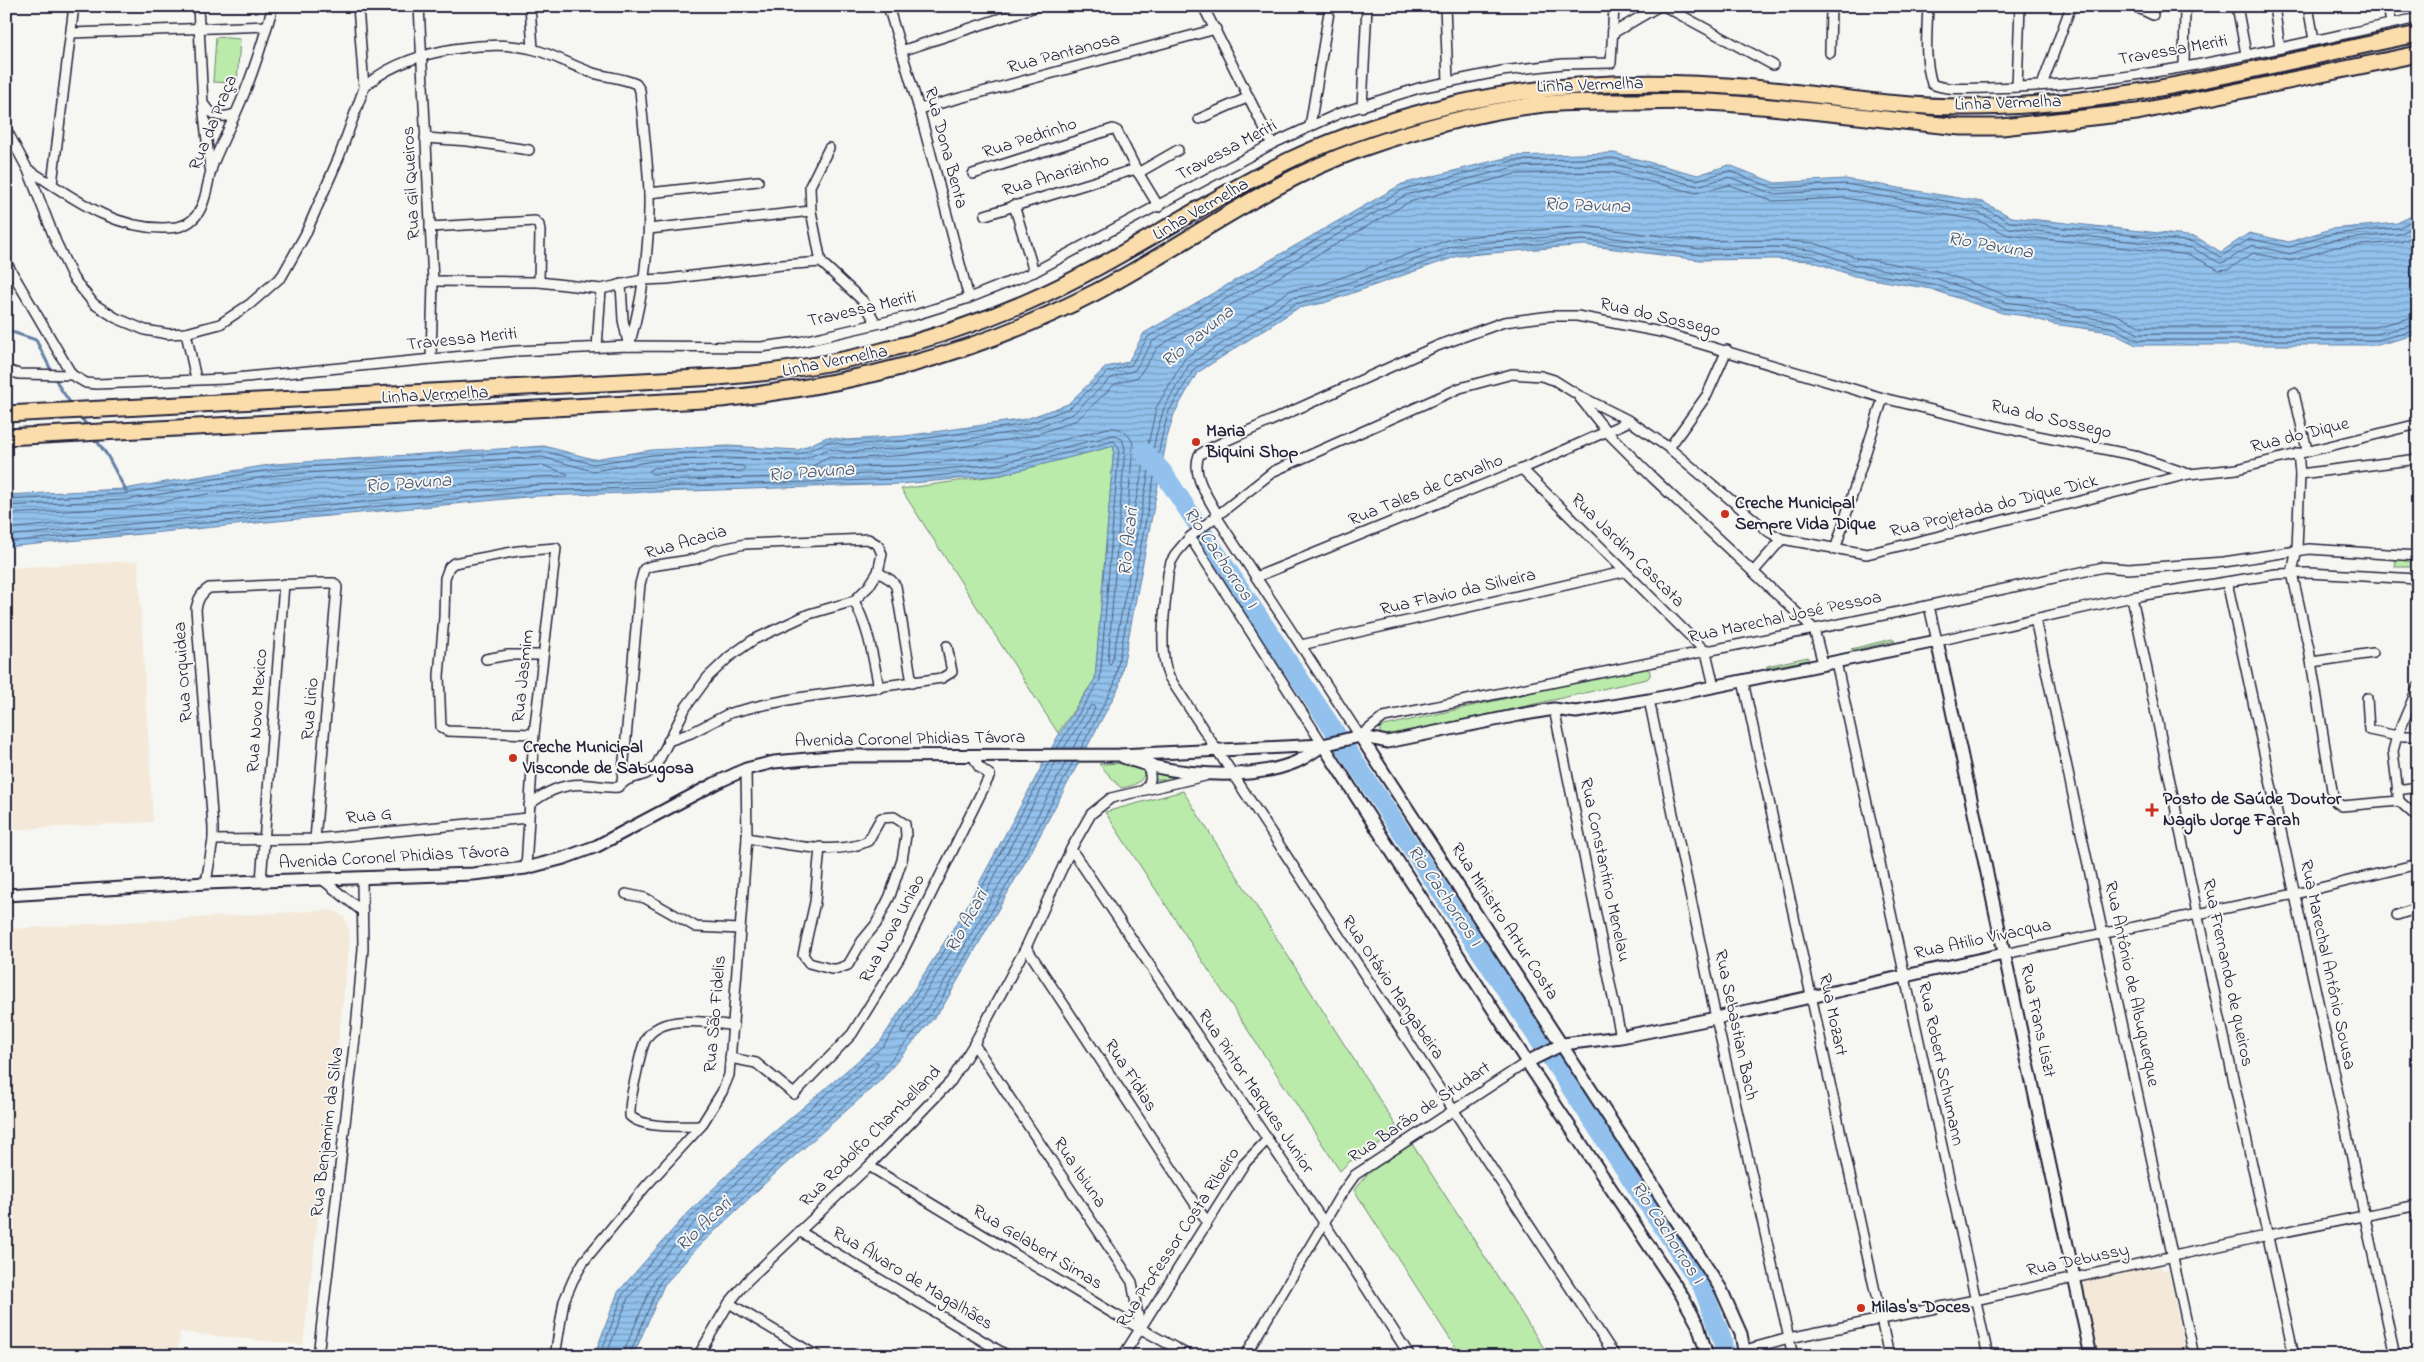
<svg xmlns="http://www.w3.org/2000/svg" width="2424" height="1362" font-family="'Indie Flower',sans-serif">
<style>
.built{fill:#f4e9d9}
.green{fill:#baebaa;stroke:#6e8672}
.water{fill:url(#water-rules);stroke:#6581a5}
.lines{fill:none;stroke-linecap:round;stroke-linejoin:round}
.shore{stroke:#4e6282;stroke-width:1}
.stream{stroke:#6581a5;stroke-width:3}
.river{stroke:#91c1ec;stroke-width:19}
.street-casing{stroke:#22223b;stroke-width:12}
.secondary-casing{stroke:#22223b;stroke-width:15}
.highway-casing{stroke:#22223b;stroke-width:19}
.street{stroke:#f6f6f2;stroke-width:9}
.secondary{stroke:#f6f6f2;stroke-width:11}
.highway{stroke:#fbddab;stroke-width:15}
.poi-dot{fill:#c8321e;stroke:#f6f6f2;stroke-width:2}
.labels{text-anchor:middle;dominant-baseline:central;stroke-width:4;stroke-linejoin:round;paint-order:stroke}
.street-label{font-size:18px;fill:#22223b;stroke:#f6f6f2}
.poi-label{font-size:18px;font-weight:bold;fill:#22223b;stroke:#f6f6f2;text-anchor:start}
.water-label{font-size:19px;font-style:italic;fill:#435270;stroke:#f6f6f2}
</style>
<defs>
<pattern id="water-rules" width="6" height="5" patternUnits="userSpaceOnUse" patternTransform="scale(1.25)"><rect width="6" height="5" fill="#91c1ec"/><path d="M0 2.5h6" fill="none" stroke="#769cc0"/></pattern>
</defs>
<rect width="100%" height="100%" fill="#f6f6f2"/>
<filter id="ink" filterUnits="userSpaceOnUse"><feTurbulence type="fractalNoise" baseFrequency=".02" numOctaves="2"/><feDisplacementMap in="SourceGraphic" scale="10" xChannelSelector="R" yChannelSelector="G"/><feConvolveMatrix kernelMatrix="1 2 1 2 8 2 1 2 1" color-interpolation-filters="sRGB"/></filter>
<g filter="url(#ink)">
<g class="built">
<polygon points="138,561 153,822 6,830 6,568"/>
<polygon points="328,910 337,912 344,917 349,929 350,940 303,1345 180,1332 177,1356 6,1356 6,929"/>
<polygon points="2160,1264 2162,1270 2168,1269 2187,1356 2094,1356 2077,1283"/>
</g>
<g class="green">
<polygon points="216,37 240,39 237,83 213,82"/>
<polygon points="1114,446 1095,679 1058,733 901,489 1001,475"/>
<polygon points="2396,559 2411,560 2411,567 2395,567"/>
<polygon points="1892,639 1895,641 1854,650 1851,649"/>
<polygon points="1808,657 1808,660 1766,668 1767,666"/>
<polygon points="1644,667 1650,671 1650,676 1647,679 1387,737 1380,734 1380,728 1384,726"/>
<path d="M1133,763C1143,766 1149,776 1137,783C1133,786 1126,787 1121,788L1099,764Z"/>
<polygon points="1156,772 1183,776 1175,780 1155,780"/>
<polygon points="1183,791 1400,1132 1349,1162 1340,1171 1105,812"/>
<polygon points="1412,1144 1549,1356 1461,1356 1354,1190 1368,1173"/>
</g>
<polygon class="water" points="1614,153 1698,175 1729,165 1775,183 1845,179 1983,202 2011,217 2196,237 2221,252 2249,233 2289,242 2331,229 2397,223 2418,213 2418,334 2378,345 2136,345 2110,332 2053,324 2026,316 2002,313 1931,289 1854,276 1811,261 1775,259 1700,260 1584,245 1458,256 1324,303 1298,308 1197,373 1174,414 1167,438 1119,687 1032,850 942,1008 881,1080 781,1168 699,1246 664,1285 633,1356 594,1356 618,1292 684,1217 753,1150 880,1042 962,915 1058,736 1095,679 1114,446 1001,475 901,484 537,496 6,547 6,495 124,489 275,464 544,446 593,459 652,450 728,446 798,450 827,437 847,440 905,436 1026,419 1068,404 1106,367 1128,362 1144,333 1402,184 1513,156"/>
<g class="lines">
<g class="shore">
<path d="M2418,234L2401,242L2335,247L2291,261L2253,253L2229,269L2219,270L2190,255L2008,235L1977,220L1845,198L1773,201L1729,185L1696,193L1611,172L1515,174L1409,202L1158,347L1138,377L1115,384L1077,420L1032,436L907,455L847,459L830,457L812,466L814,468L900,466L998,457L1108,428C1120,427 1129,432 1133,444L1126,530L1129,533L1156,408L1185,358L1291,290L1320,285L1454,238L1583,226L1700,241L1775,240L1814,243L1858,258L1937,271L2006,295L2030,297L2057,305L2115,314L2141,327H2375L2418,316"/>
<polygon points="727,465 743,466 745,469 742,471 652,474 649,471 654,468"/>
<polyline points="6,500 124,494 276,469 543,451 593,464 652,455 727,451 798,455 828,442 847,445 906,441 1027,424 1070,408 1108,372 1131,365 1148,337 1404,189 1513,161 1613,158 1697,180 1729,171 1774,188 1845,184 1981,207 2010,222 2194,242 2220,257 2250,239 2289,247 2332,234 2398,228 2418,218"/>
<polyline points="6,506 125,500 277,475 542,457 593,471 653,461 727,458 799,461 829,449 847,452 907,448 1029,430 1073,414 1111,378 1135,370 1153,341 1406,195 1515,167 1612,164 1697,186 1729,177 1773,194 1845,190 1979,213 2009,228 2192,248 2220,263 2227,261 2252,245 2290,254 2333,240 2399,234 2418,225"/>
<polyline points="6,514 126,508 278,482 542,465 568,474 566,476 535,477 6,529"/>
<polyline points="6,536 536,485 900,473 999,464 1114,435 1122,439 1125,448 1108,661 1110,664 1112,662 1156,435 1164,408 1189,365 1292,298 1322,292 1457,245 1583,234 1700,249 1775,247 1813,250 1856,265 1935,278 2005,302 2028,305 2055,313 2113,321 2139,334 2376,334 2418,324"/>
<polyline points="6,542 537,491 901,479 1000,470 1114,441 1119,448 1100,680 1057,748"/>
<polyline points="1064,748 1090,706 1093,705 1095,709 1073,748"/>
<polyline points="1081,748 1114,685 1162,436 1169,411 1194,369 1295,304 1323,298 1458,251 1583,240 1700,255 1775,254 1812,256 1855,271 1933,284 2003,308 2027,311 2054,319 2111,327 2138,340 2377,340 2418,330"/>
<polyline points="1056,762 971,920 901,1031 902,1034 905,1034 933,1001 1022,845 1066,762"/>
<polyline points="600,1356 623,1294 688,1220 757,1154 884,1045 966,917 1049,762"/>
<polyline points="606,1356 628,1298 693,1224 761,1159 874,1062 878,1062 878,1065 873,1072 773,1160 691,1238 655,1278 622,1356"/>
<polyline points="629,1356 660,1282 695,1243 778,1164 877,1076 938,1005 1028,848 1073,762"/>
</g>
<g class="stream">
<polyline points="6,327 12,332 36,340 60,388 72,405"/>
<polyline points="80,416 88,427"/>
<polyline points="94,437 107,455 126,491"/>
</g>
<polyline class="river" points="1144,452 1162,471 1702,1286 1722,1339 1725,1356"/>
<defs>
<g id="street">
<polyline points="198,6 203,105 210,168"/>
<polyline points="419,6 433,281 431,359"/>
<polyline points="530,6 533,49"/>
<polyline points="888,6 919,109 969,298"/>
<polyline points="1203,6 1272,144"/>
<polyline points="1445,6 1448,81"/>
<polyline points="1664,6 1773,65"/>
<path d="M1928,6C1927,32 1924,59 1932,84C1947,91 1971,88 1988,88C2132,86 2277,48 2418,18"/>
<polyline points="2134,6 2153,15"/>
<polyline points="2237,6 2246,54"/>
<polyline points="2274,6 2280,48"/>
<polyline points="2308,6 2314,40"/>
<polyline points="2388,6 2391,23"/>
<polyline points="71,33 267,26"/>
<polyline points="1613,33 1659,6"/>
<polyline points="901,51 1038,6"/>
<polyline points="1830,53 1831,6"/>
<polyline points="2184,65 2185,6"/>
<polyline points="2042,85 2071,6"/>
<polyline points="2017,87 2020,6"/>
<path d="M364,88C397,52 486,38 532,49C553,54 572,66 593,73C607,77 623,78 636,84L640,90C643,125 648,159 649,194C650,244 643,298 629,346"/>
<path d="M204,105C213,116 221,119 235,114"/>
<polyline points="1362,107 1367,6"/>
<polyline points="919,109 1216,29"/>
<polyline points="1199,119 1249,97"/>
<polyline points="1310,126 1330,6"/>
<polyline points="6,129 28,170 56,242 73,278 94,304 116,318 145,330 168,334 186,333 220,324 250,304 282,276 305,235 339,157 364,88 358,6"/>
<polyline points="425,138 468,141 529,150"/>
<path d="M29,170C71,196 110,228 162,228C175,228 187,227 196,216C208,201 207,176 215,159C225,135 237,113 246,89C257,62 265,34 273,6"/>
<polyline points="1138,173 1178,150"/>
<polyline points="973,174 1113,129 1117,131 1136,169 1159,207"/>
<polyline points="52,184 74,6"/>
<polyline points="649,193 758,181"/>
<polyline points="1014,205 1034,272"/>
<polyline points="985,215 1136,169"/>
<polyline points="430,227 535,221 539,225 540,231 539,282"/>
<polyline points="649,229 811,211"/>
<polyline points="6,262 72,375 86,383 96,384 225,379 516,351 629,346 761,347 799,342 915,315 969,298 1034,272 1272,144 1340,113 1419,88 1502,71 1563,64 1611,63 1614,6"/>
<polyline points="821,262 811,211 810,186 829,148"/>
<polyline points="433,281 539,282 601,289 642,280 667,279 782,265 821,262 863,301 876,323"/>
<polyline points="621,284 623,320 628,343"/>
<polyline points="186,333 196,379"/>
<polyline points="597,347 601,289"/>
<polyline points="6,370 19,374 72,375"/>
<polyline points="2294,393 2307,450"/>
<polyline points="1579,397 1607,432 1653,478 1814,629 1823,664"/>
<polyline points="1669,448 1707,395 1727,350"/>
<polyline points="2298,453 2300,474 2297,549 2292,573 2309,649 2333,796 2336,802 2342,806 2399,801"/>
<polyline points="1522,469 1706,652 1714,686"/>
<polyline points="2300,474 2418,459"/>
<path d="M1217,514C1208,497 1191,475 1199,455L1208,449L1437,346L1504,322L1551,316H1577L1661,332L1883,398L2038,436L2133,455L2188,474"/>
<polyline points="1216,516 1360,736 1384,717 1908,610 2104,567 2128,569 2224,562 2309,549 2418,556"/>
<polyline points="1190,537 1323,745"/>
<polyline points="1835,550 1883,398"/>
<polyline points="1754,571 1782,539"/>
<polyline points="878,572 891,580 896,586 912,683"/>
<polyline points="1256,577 1522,469 1630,421"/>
<polyline points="2227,582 2395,1356"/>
<polyline points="2132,597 2197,913 2294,1356"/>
<path d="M854,601C869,628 873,658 879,688"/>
<polyline points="1929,606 1937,641 2132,597 2276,574 2308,573 2418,579"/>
<polyline points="2035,619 2194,1356"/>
<polyline points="1301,645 1623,572"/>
<polyline points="486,659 508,655 542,655"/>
<polyline points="1836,662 1988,1356"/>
<polyline points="2312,662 2373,653"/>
<polyline points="1743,681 1889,1356"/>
<polyline points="2367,698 2369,730 2397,736 2418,736"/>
<polyline points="1649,700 1716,1018 1793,1356"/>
<polyline points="1554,709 1621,1037"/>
<polyline points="668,741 691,733 730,713 758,706 798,698 942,678 952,672 947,646"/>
<path d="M1145,789C1155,777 1148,773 1147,760"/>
<polyline points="2397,790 2418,787"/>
<polyline points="2399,801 2393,751 2397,736 2418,687"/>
<polyline points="2399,801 2418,818"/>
<path d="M529,805C547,790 566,782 590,785C599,786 609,788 618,787L627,780L646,774L656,766L686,707L708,677L729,657L753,640L809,614L854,601L869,586L878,572L882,554L878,545L868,539L745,544L717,550L696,559L651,566L644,569L640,584L622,782"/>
<path d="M747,838C780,843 837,857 868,841L881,818L894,817L905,824L906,836L902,860L890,896L876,924L862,941L848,965L837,969H831L809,963L803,955L815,902L820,847"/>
<polyline points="213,840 315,839 528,818"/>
<polyline points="1071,849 1325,1224 1410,1356"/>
<polyline points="526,868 534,734 556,548 518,551 454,563 449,567 445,578 444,617 439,676 441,727 447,731 534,734"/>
<polyline points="261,881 284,584"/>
<polyline points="324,881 362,911"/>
<path d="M206,883L213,840V827L196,609C198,600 200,594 209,588L321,583H334L337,587L315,839"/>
<polyline points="626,894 645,898 696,927 739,929"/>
<polyline points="2397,915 2418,908"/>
<polyline points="1026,947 1207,1222"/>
<polyline points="2004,954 2295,894 2418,864"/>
<polyline points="974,1044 1132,1282 1140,1327"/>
<polyline points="730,1058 756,1063 794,1094 852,1034 900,957 990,775 979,767 973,756"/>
<path d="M701,1126C683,1126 644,1129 630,1116C629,1101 634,1085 637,1071C639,1061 641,1050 645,1041C658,1013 709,1022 734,1026"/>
<polyline points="869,1166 1114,1314 1190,1356"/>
<polyline points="2415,1206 2418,1218"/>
<polyline points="799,1231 1008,1356"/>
<polyline points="729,1303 817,1356"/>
<polyline points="1745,1350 1789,1338 1975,1300 2269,1235 2418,1205"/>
<polyline points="318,1356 356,1029 363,949 362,879"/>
<polyline points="555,1356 564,1301 573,1280 584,1261 646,1186 701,1126 722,1092 729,1075 747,838 746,769"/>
<polyline points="698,1356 729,1303 747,1281 869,1166 951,1081 974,1044 1026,947 1071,849 1091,814 1111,798 1205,776"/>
<polyline points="1123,1356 1244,1164 1267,1140"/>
<polyline points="1245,1356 1340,1196 1355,1175 1527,1062"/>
<path d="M1615,1356L1169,677C1157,651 1166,603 1168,574L1171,562L1177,552L1190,537L1274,471L1460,388L1512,374L1541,376L1554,380L1578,395L1630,421L1669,448L1769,532L1782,539L1867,554L2189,474L2237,469L2418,424"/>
</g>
<g id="secondary">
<polyline points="1360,736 1721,1289 1741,1334 1745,1356"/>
<polyline points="1323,745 1527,1062 1681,1294 1698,1325 1707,1356"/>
<path d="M1123,757C1170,775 1248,782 1296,762C1305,758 1313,752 1322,746"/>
<polyline points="6,895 206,883 473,874 526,868 564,858 597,846 714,784 746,769 774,762 841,756 1119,755 1323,745 1360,736 1387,742 1519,715 1554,709 1576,712 1649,700 1937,641 2091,1356"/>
<polyline points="1527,1062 1563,1044 1621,1037 1716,1018 2004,954"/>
</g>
<g id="highway">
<path d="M6,414L718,377C823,370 930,344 1027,302C1119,262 1201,202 1292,159C1343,135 1396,118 1451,105C1546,83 1646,79 1742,87C1816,93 1889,107 1963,107C2118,108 2267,64 2418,34"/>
<path d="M6,437L721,399C854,385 976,354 1096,292C1184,246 1265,183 1360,149C1420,128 1481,111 1544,104C1574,101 1605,102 1636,102C1659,102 1684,100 1708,102C1792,107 1877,119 1961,127H2002L2137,112L2418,54"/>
</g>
</defs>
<use href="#street" class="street-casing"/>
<use href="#secondary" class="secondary-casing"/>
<use href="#highway" class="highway-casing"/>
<use href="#street" class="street"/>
<use href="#secondary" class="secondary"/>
<use href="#highway" class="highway"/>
</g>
</g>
<g class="poi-dot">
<circle cx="1196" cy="442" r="5"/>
<circle cx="1725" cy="514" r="5"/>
<circle cx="513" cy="758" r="5"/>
<path d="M2149.5 802.5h5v5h5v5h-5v5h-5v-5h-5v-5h5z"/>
<circle cx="1861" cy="1308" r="5"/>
</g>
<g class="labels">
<g class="street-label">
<text transform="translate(2173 51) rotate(-10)">Travessa Meriti</text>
<text transform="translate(1064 54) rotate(-15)">Rua Pantanosa</text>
<text transform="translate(1590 86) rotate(-2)">Linha Vermelha</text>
<text transform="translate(2008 104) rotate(-2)">Linha Vermelha</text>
<text transform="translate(214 123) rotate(-68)">Rua da Praça</text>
<text transform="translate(1030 139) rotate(-18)">Rua Pedrinho</text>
<text transform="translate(945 148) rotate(75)">Rua Dona Benta</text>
<text transform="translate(1227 151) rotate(-28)">Travessa Meriti</text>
<text transform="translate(1056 176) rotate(-17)">Rua Anarizinho</text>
<text transform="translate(412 183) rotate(-93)">Rua Gil Queiros</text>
<text transform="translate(1201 210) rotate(-30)">Linha Vermelha</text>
<text transform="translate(862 310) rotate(-13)">Travessa Meriti</text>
<text transform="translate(1660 318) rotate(13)">Rua do Sossego</text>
<text transform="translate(462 340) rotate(-6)">Travessa Meriti</text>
<text transform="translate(835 362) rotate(-11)">Linha Vermelha</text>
<text transform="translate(435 396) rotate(-3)">Linha Vermelha</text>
<text transform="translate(2051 420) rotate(13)">Rua do Sossego</text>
<text transform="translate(2300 436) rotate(-14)">Rua do Dique</text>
<text transform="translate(1426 491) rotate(-22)">Rua Tales de Carvalho</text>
<text transform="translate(1994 507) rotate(-14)">Rua Projetada do Dique Dick</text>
<text transform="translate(686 543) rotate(-16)">Rua Acacia</text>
<text transform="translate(1627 551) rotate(45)">Rua Jardim Cascata</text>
<text transform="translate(1458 593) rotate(-13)">Rua Flavio da Silveira</text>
<text transform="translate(1785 618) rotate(-12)">Rua Marechal José Pessoa</text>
<text transform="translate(184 672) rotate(-94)">Rua Orquidea</text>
<text transform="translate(524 676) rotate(-84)">Rua Jasmim</text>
<text transform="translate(311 709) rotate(-85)">Rua Lirio</text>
<text transform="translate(258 711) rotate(-86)">Rua Novo Mexico</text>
<text transform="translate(910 740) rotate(-1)">Avenida Coronel Phidias Távora</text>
<text transform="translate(369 817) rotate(-6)">Rua G</text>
<text transform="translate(394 858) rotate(-3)">Avenida Coronel Phidias Távora</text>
<text transform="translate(1604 870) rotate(78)">Rua Constantino Menelau</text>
<text transform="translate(1504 922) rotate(57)">Rua Ministro Artur Costa</text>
<text transform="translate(893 929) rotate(-62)">Rua Nova Uniao</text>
<text transform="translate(1983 940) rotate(-12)">Rua Atilio Vivacqua</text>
<text transform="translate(2327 965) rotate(78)">Rua Marechal Antônio Sousa</text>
<text transform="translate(2227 973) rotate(78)">Rua Frernando de queiros</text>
<text transform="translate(2131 984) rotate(78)">Rua Antônio de Albuquerque</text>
<text transform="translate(1392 988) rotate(56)">Rua Otávio Mangabeira</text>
<text transform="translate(716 1014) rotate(-85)">Rua São Fidelis</text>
<text transform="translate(1832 1015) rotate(78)">Rua Mozart</text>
<text transform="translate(2037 1021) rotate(78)">Rua Frans Liszt</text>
<text transform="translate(1735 1025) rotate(78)">Rua Sebastian Bach</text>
<text transform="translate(1940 1064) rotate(78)">Rua Robert Schumann</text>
<text transform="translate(1130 1076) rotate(57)">Rua Fídias</text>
<text transform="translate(1255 1092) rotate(56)">Rua Pintor Marques Junior</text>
<text transform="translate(1420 1113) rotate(-34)">Rua Barão de Studart</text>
<text transform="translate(328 1132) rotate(-83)">Rua Benjamim da Silva</text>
<text transform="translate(871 1137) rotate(-45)">Rua Rodolfo Chambelland</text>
<text transform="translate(1079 1173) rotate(56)">Rua Ibiuna</text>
<text transform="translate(1179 1238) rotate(-57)">Rua Professor Costa Ribeiro</text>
<text transform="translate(1037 1248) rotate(31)">Rua Gelabert Simas</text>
<text transform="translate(2078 1261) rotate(-12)">Rua Debussy</text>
<text transform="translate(912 1279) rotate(31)">Rua Álvaro de Magalhães</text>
</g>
<g class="poi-label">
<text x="1206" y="432">Maria<tspan x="1206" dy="21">Biquini Shop</tspan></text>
<text x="1735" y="504">Creche Municipal<tspan x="1735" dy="21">Sempre Vida Dique</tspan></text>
<text x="523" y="748">Creche Municipal<tspan x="523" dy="21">Visconde de Sabugosa</tspan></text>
<text x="2163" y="800">Posto de Saúde Doutor<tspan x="2163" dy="21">Nagib Jorge Farah</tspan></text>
<text x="1871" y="1308">Milas's Doces</text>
</g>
<g class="water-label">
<text transform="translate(1587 206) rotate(2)">Rio Pavuna</text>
<text transform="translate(1990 246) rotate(10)">Rio Pavuna</text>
<text transform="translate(1198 337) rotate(-39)">Rio Pavuna</text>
<text transform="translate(811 473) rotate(-4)">Rio Pavuna</text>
<text transform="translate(408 484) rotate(-4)">Rio Pavuna</text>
<text transform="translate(1129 542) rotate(-84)">Rio Acari</text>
<text transform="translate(1220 558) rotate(56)">Rio Cachorros I</text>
<text transform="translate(1444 896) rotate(56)">Rio Cachorros I</text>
<text transform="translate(967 922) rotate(-61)">Rio Acari</text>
<text transform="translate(704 1225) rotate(-44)">Rio Acari</text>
<text transform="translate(1667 1233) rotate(57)">Rio Cachorros I</text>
</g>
</g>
<rect width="2424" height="1362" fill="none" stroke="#f6f6f2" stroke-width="25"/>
<rect x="12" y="12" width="2399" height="1337" fill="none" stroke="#22223b" stroke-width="2" filter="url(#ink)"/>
</svg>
